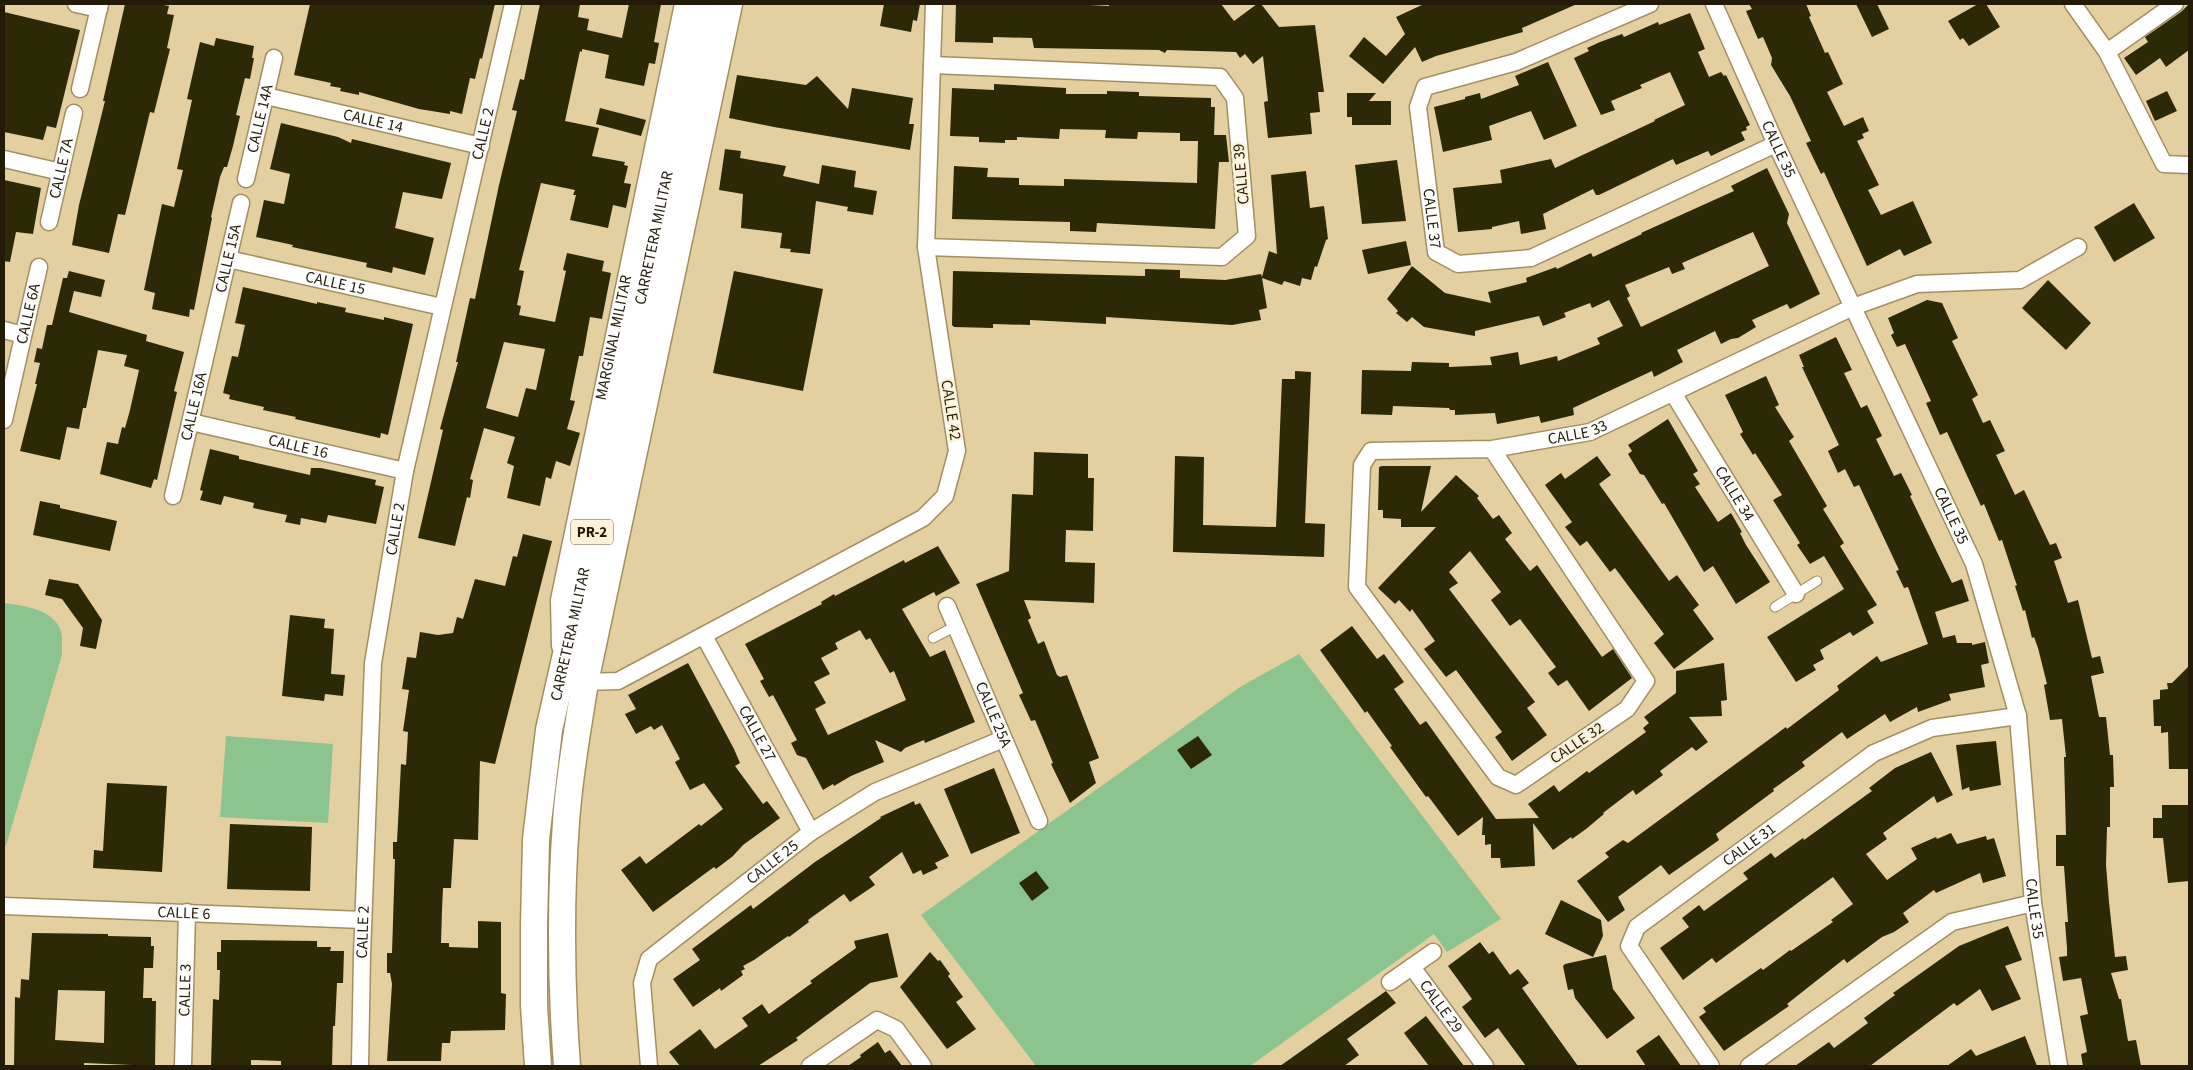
<svg xmlns="http://www.w3.org/2000/svg" width="2193" height="1070" font-family="'Source Sans 3',sans-serif">
<style>
.green{fill:#8cc48f}
.building{fill:#2c2a06;fill-rule:evenodd}
.lines{fill:none;stroke-linecap:round;stroke-linejoin:round}
.service-casing{stroke:#a38e62;stroke-width:11}
.minor-casing{stroke:#a38e62;stroke-width:19}
.primary-casing{stroke:#a38e62;stroke-width:29}
.service{stroke:#fff;stroke-width:9}
.minor{stroke:#fff;stroke-width:16}
.primary{stroke:#fff;stroke-width:26}
.labels{text-anchor:middle;dominant-baseline:central;stroke-width:5;stroke-linejoin:round;paint-order:stroke}
.shield{fill:#fcf1d9;stroke:#645b47;stroke-width:1}
.shield-label{font-size:15px;font-weight:bold;fill:#231b08}
.street-label{font-size:16px;fill:#231b08;stroke:#fcf1d9}
</style>
<rect width="100%" height="100%" fill="#e4cfa0"/>
<g class="green">
<path d="M4,603C25,606 58,609 62,636C62,642 62,649 62,655L6,846H4Z"/>
<polygon points="1299,654 1501,919 1447,952 1434,934 1250,1066 1036,1066 921,915 1240,687"/>
<polygon points="226,736 333,744 328,823 220,817"/>
</g>
<g class="building">
<polygon points="125,4 158,4 169,6 167,14 174,15 167,48 170,49 154,113 150,112 125,215 118,214 109,253 72,245 79,205 105,101 103,101"/>
<polygon points="310,4 495,4 482,59 480,58 475,79 470,78 462,114 450,111 450,114 419,109 359,92 359,95 340,91 341,88 330,86 331,83 294,75"/>
<path d="M540,4H580L578,17L589,19L587,30L622,38L629,4H661L654,42L659,43L655,64L649,63L644,86L605,78L609,55L582,49V52L580,51L565,121L599,128L592,156L625,162L624,165L628,166L624,183L631,184L626,208L613,205L608,228L570,220L576,195H573L575,190L541,183L519,270L524,271L517,305L521,306L519,315L555,322L566,271L563,270L567,253L604,261L602,271L611,273L602,319L590,317L583,356H579L570,400L575,401L567,429L580,433L570,466L556,461L551,479L546,477L540,506L507,498L514,466L507,463L515,437L484,428L470,479L473,480L470,498L467,497L455,546L418,538L443,430L440,429L458,362H456L470,298L475,299L499,185L517,111L512,110L520,79L524,80ZM504,342L545,349L536,390L526,388L518,417L486,408Z"/>
<polygon points="884,4 920,4 917,21 913,20 911,32 880,26"/>
<polygon points="956,4 1070,4 1109,6 1109,4 1221,4 1234,21 1257,4 1261,4 1279,27 1315,25 1324,92 1318,92 1320,112 1310,113 1312,134 1268,138 1264,102 1268,101 1263,56 1253,64 1245,54 1240,58 1236,52 1167,50 1165,53 1159,50 1034,48 1032,38 993,37 993,43 955,42"/>
<polygon points="1424,4 1577,4 1522,28 1523,32 1436,56 1422,62 1415,47 1383,84 1349,56 1364,37 1386,56 1405,34 1396,17"/>
<polygon points="1749,4 1806,4 1811,16 1809,17 1825,53 1828,52 1843,84 1827,92 1844,126 1863,117 1869,131 1862,134 1864,138 1857,141 1879,185 1868,190 1881,215 1913,201 1932,243 1904,256 1900,249 1867,266 1824,172 1821,174 1806,143 1811,141 1790,96 1771,65 1772,58 1763,37 1758,39 1746,11 1752,9"/>
<polygon points="1856,4 1877,4 1889,29 1872,37"/>
<polygon points="1978,4 1986,4 2000,27 1969,46 1963,38 1960,40 1948,21"/>
<polygon points="2189,4 2189,50 2166,67 2160,58 2136,75 2124,58 2148,42 2145,37 2181,12"/>
<polygon points="4,12 80,30 56,128 47,126 43,140 4,132"/>
<polygon points="1690,13 1705,49 1698,52 1709,77 1721,72 1724,76 1726,75 1750,125 1746,127 1747,130 1741,132 1745,140 1711,156 1708,151 1676,165 1673,159 1599,195 1596,195 1593,189 1543,214 1546,229 1521,234 1519,221 1492,227 1492,229 1458,232 1453,188 1502,183 1500,170 1551,159 1555,168 1655,121 1654,120 1685,105 1670,72 1640,85 1642,88 1611,101 1615,110 1601,115 1574,58 1589,51 1587,48 1600,42 1622,34 1624,37 1658,22 1659,25"/>
<polygon points="216,38 254,46 252,58 254,58 250,79 245,78 236,115 240,116 233,146 227,167 224,167 220,177 211,217 212,218 194,310 190,309 189,317 152,309 155,293 144,290 162,204 174,207 183,170 177,169 192,100 187,99 200,42 214,46"/>
<polygon points="1548,62 1577,126 1544,140 1531,111 1489,126 1492,140 1443,152 1434,107 1465,99 1465,97 1480,93 1481,99 1519,85 1515,76"/>
<polygon points="737,75 806,85 817,76 848,109 852,88 913,98 909,124 914,124 910,150 774,127 729,118"/>
<polygon points="994,84 1066,88 1066,94 1107,94 1107,91 1139,92 1139,96 1211,98 1211,107 1215,107 1214,135 1226,135 1229,162 1219,162 1215,229 1097,223 1096,232 1070,231 1070,222 952,219 954,166 988,168 987,177 1019,178 1019,185 1064,186 1064,179 1197,183 1198,141 1180,141 1180,133 1138,132 1137,139 1105,138 1106,130 1060,129 1059,139 1017,137 1017,140 1005,140 1005,143 979,142 979,137 950,136 952,88 994,90"/>
<polygon points="2167,91 2177,111 2155,121 2146,101"/>
<polygon points="1347,93 1376,93 1369,101 1391,101 1391,125 1352,125 1352,117 1347,117"/>
<polygon points="600,108 646,120 641,136 596,124"/>
<polygon points="281,123 338,137 351,143 352,139 451,163 442,199 403,192 395,228 434,238 425,275 393,267 392,273 366,267 367,263 292,247 293,245 256,237 264,200 284,204 290,174 270,169"/>
<polygon points="725,149 741,151 740,158 786,166 783,176 819,184 822,165 856,171 854,187 877,191 873,215 847,211 848,207 816,201 810,254 790,252 791,249 780,248 782,233 741,228 743,194 719,190"/>
<polygon points="1397,160 1406,221 1362,224 1355,165"/>
<path d="M1767,168L1789,214L1787,223L1820,294L1790,309L1787,304L1752,320L1756,327L1738,338L1731,339L1721,344L1715,331L1677,350L1683,362L1654,377L1652,371L1573,408L1574,415L1541,423L1539,416L1497,424L1495,413L1455,415V410H1450L1449,408L1393,406L1392,415L1361,414L1362,370L1411,371L1412,362L1449,363V367L1492,365L1490,357L1518,352L1520,365L1557,356L1558,361L1600,344L1597,338L1623,326L1609,300L1592,308L1590,303L1564,313L1566,317L1543,326L1539,316L1475,331V336L1424,327L1412,317L1407,322L1396,313L1398,311L1387,299L1412,266L1445,293L1491,303L1488,292L1527,282L1526,278L1556,267L1557,269L1591,253L1593,257L1642,234L1641,233L1734,191L1731,186ZM1753,232L1769,266L1641,327L1627,298L1630,296L1625,285L1669,267L1672,274L1685,269L1682,263Z"/>
<polygon points="1306,171 1310,208 1324,206 1328,239 1326,240 1317,267 1315,266 1311,280 1302,278 1300,286 1284,281 1282,285 1262,278 1267,308 1259,310 1261,320 1232,325 1106,317 1106,324 1030,320 1030,325 993,324 993,328 954,327 952,325 953,271 1145,276 1145,269 1180,270 1180,278 1225,280 1261,274 1262,277 1269,251 1277,254 1271,175"/>
<polygon points="4,180 41,188 33,234 16,232 10,262 4,261"/>
<polygon points="2134,203 2155,238 2114,262 2094,227"/>
<polygon points="1406,241 1411,265 1368,274 1362,250"/>
<polygon points="69,271 105,280 101,297 74,291 69,312 147,335 146,341 184,352 174,391 177,392 164,448 157,480 154,479 151,488 100,474 107,442 118,444 122,427 125,428 130,410 139,370 124,366 127,355 98,350 86,408 83,408 79,429 67,427 60,460 20,451 37,384 35,384 40,363 34,362 37,348 42,349 47,325 52,325 63,278 67,278"/>
<polygon points="734,271 823,289 803,391 713,373"/>
<polygon points="2048,280 2091,323 2066,350 2022,308"/>
<polygon points="243,287 317,304 317,302 346,308 345,312 384,320 384,317 413,324 388,435 381,433 380,438 295,419 296,417 263,410 264,407 229,399 230,395 223,393 232,356 238,357 245,325 235,323"/>
<polygon points="1927,300 1942,303 1958,338 1952,341 1978,395 1972,399 1983,423 1990,420 2005,451 1996,455 2015,495 2024,490 2050,545 2056,543 2062,558 2054,561 2068,603 2078,600 2092,658 2100,656 2104,673 2091,676 2099,717 2106,717 2110,755 2113,755 2114,787 2110,787 2110,827 2107,827 2106,865 2109,902 2115,957 2126,956 2128,970 2111,973 2119,999 2121,999 2128,1041 2136,1040 2141,1066 2083,1066 2081,1054 2087,1052 2080,1016 2088,1014 2081,978 2063,981 2059,957 2067,956 2067,948 2065,922 2068,922 2064,866 2056,866 2056,835 2066,835 2064,757 2066,757 2062,719 2050,720 2044,685 2047,684 2038,648 2034,637 2032,638 2025,610 2023,611 2015,586 2017,585 2015,580 2002,540 1999,541 1984,504 1981,506 1947,432 1940,435 1926,403 1931,401 1905,344 1897,347 1891,335 1894,333 1888,318"/>
<polygon points="1836,337 1852,370 1844,373 1861,408 1867,405 1882,436 1876,439 1894,476 1901,473 1912,495 1910,496 1952,583 1962,579 1969,601 1935,612 1943,638 1955,635 1957,643 1972,643 1972,645 1985,642 1989,663 1981,665 1985,687 1949,694 1951,700 1918,712 1917,707 1890,722 1885,714 1847,739 1842,732 1802,762 1805,766 1773,789 1774,791 1716,834 1719,840 1705,850 1669,875 1661,865 1618,897 1625,910 1608,922 1577,881 1609,857 1605,853 1623,840 1628,843 1786,727 1787,729 1839,690 1837,686 1877,656 1881,662 1928,644 1908,587 1904,588 1896,571 1899,570 1859,485 1854,487 1845,469 1838,473 1828,451 1839,445 1802,367 1804,367 1799,355"/>
<polygon points="1295,371 1311,372 1305,523 1325,524 1324,557 1173,552 1175,456 1204,457 1203,525 1276,527 1282,379 1295,379"/>
<polygon points="1766,376 1779,405 1775,407 1794,437 1789,441 1827,506 1823,509 1844,543 1840,546 1877,605 1867,611 1874,623 1853,636 1850,632 1820,650 1824,659 1813,665 1816,670 1796,682 1767,637 1844,589 1824,556 1810,564 1797,545 1800,543 1773,500 1782,495 1755,453 1753,455 1740,434 1743,432 1725,395"/>
<polygon points="1668,419 1698,471 1693,474 1700,484 1695,487 1718,522 1731,513 1742,532 1740,533 1746,545 1770,582 1736,604 1713,566 1704,572 1664,503 1662,504 1644,475 1640,474 1628,454 1632,451 1628,445"/>
<polygon points="210,449 239,456 239,459 310,475 311,468 321,468 376,480 375,485 384,487 376,524 328,515 326,523 301,518 300,525 285,522 287,515 253,508 254,503 224,496 221,505 200,500 203,491 200,490"/>
<polygon points="1034,452 1088,454 1088,478 1094,478 1093,531 1066,530 1065,562 1095,563 1094,603 1024,600 1031,618 1028,620 1038,644 1044,641 1057,675 1060,677 1067,675 1099,758 1089,762 1096,783 1070,803 1051,764 1053,763 1035,720 1031,721 1019,695 1023,693 976,584 1009,571 1012,494 1033,495"/>
<polygon points="1597,456 1611,475 1599,484 1669,581 1677,575 1699,605 1693,610 1714,639 1674,669 1654,643 1664,634 1615,568 1610,572 1587,541 1580,546 1565,527 1572,522 1545,485 1561,473 1565,479"/>
<polygon points="1382,466 1431,466 1421,512 1456,475 1479,496 1477,498 1493,519 1499,515 1512,533 1505,539 1530,571 1537,565 1602,657 1613,649 1632,678 1589,711 1567,680 1558,686 1548,673 1556,667 1520,619 1510,626 1491,600 1501,592 1470,551 1449,572 1458,583 1449,589 1535,702 1527,708 1547,735 1512,761 1495,737 1502,732 1456,670 1446,677 1424,649 1435,641 1412,609 1410,612 1399,600 1395,604 1378,588 1436,527 1401,527 1401,519 1383,518 1383,510 1378,510 1379,467"/>
<polygon points="40,501 60,505 60,508 117,521 110,551 33,535"/>
<polygon points="523,534 552,541 495,764 480,761 478,840 454,839 451,888 443,888 442,910 441,943 449,943 449,947 478,948 478,921 501,922 501,993 506,994 505,1030 451,1031 450,1043 442,1043 441,1061 387,1061 392,984 390,973 387,973 387,953 392,953 395,859 393,859 393,842 397,842 401,764 406,765 408,732 403,731 409,690 402,689 407,657 416,658 420,632 438,635 453,633 457,617 463,619 475,579 505,586 513,556 517,557"/>
<path d="M938,546L960,583L936,596L934,592L902,609L930,657L945,650L975,722L925,743L924,740L905,748L901,752L875,740L884,762L851,776L834,786L833,784L823,790L806,758L797,755L791,743L797,740L773,695L769,697L760,681L764,679L745,644L822,604L821,602L834,594L835,596L904,560L905,563ZM860,630L866,640L870,638L890,673L894,671L906,700L828,735L815,709L826,703L814,682L830,674L821,658L838,649L835,643Z"/>
<polygon points="49,579 78,584 102,620 96,649 80,646 83,628 62,599 45,595"/>
<polygon points="290,615 325,619 324,628 334,629 331,674 345,675 343,696 325,694 324,701 282,696"/>
<polygon points="1352,626 1377,659 1384,654 1404,682 1394,689 1420,725 1426,721 1496,819 1539,818 1528,804 1554,785 1559,792 1587,771 1589,773 1646,732 1643,728 1649,723 1644,717 1676,693 1676,671 1724,663 1727,700 1721,701 1722,716 1689,717 1708,742 1696,751 1692,747 1660,771 1663,775 1636,795 1633,790 1603,813 1604,814 1586,829 1572,839 1571,837 1553,850 1533,823 1535,866 1501,868 1500,858 1491,858 1491,844 1485,845 1485,835 1482,835 1483,817 1458,836 1428,796 1426,797 1392,750 1390,747 1392,746 1367,711 1365,713 1320,650"/>
<polygon points="688,663 734,749 740,763 735,766 763,804 767,801 780,818 743,845 733,856 716,869 714,867 653,912 621,870 640,856 646,864 699,824 701,826 723,809 704,783 690,790 675,762 680,759 662,725 654,730 651,726 636,734 625,714 636,709 628,695"/>
<polygon points="2189,666 2189,769 2169,769 2168,732 2161,733 2161,726 2154,726 2153,700 2160,699 2160,690 2168,689 2167,683 2172,683"/>
<polygon points="1198,736 1212,755 1191,769 1177,750"/>
<polygon points="1996,741 2001,785 1970,791 1969,787 1962,790 1956,745"/>
<polygon points="1931,752 1953,795 1937,803 1934,796 1883,833 1887,839 1866,854 1887,880 1917,859 1911,848 1936,837 1937,839 1951,833 1957,844 1986,836 1987,840 1994,838 2006,876 1983,883 1980,873 1936,893 1934,890 1903,913 1909,922 1894,932 1882,937 1847,963 1844,959 1787,1004 1789,1006 1724,1051 1699,1017 1706,1012 1703,1008 1761,968 1763,970 1790,950 1791,951 1833,922 1831,920 1853,904 1833,877 1716,963 1712,958 1683,980 1660,948 1689,927 1682,918 1699,905 1704,911 1748,879 1743,873 1771,853 1775,858 1803,838 1804,840 1872,791 1869,788 1895,768"/>
<polygon points="994,768 1020,833 971,854 944,789"/>
<polygon points="107,783 167,786 162,872 93,868 94,850 103,851"/>
<polygon points="914,801 915,805 920,803 949,856 935,863 938,868 923,875 921,870 913,874 902,852 869,877 875,885 850,902 844,894 808,920 809,922 789,937 788,936 754,960 743,966 745,969 741,971 743,975 721,991 720,988 693,1007 673,979 700,960 692,949 751,905 753,909 815,862 881,818 880,817"/>
<polygon points="2162,805 2189,805 2189,881 2168,883 2163,838 2153,838 2153,818 2162,818"/>
<polygon points="230,824 312,827 310,891 227,889"/>
<polygon points="1036,871 1049,888 1032,901 1019,883"/>
<polygon points="1561,900 1601,920 1603,936 1593,957 1545,934"/>
<polygon points="2008,926 2022,960 2005,966 2021,999 1992,1011 1980,989 1957,1006 1954,1003 1870,1066 1795,1066 1829,1042 1834,1048 1868,1023 1864,1018 1895,995 1893,993 1959,946"/>
<path d="M32,933L108,934V936L151,937V946H154L153,968H144L143,998H152V1001H156L155,1066L84,1063V1066H14L15,997L20,998L21,979L29,980ZM58,990L105,991L104,1043L55,1040Z"/>
<polygon points="888,933 898,977 870,983 796,1038 798,1040 758,1066 680,1066 669,1052 700,1029 715,1049 748,1026 742,1018 762,1004 769,1014 812,983 810,981 856,948 854,941"/>
<polygon points="221,940 317,941 317,947 331,947 330,951 344,951 343,983 337,983 335,1026 333,1026 332,1066 281,1066 281,1061 251,1060 251,1066 211,1066 213,999 219,1000 220,970 217,970 217,952 221,952"/>
<polygon points="1480,942 1489,954 1493,951 1510,975 1518,969 1529,983 1522,988 1578,1066 1526,1066 1498,1028 1485,1038 1462,1007 1472,999 1448,966"/>
<polygon points="930,952 938,961 940,960 950,974 948,976 963,997 956,1002 976,1029 947,1049 900,987"/>
<polygon points="1606,955 1613,989 1635,1018 1607,1039 1575,998 1573,989 1568,990 1563,966 1565,964"/>
<polygon points="1386,991 1396,1003 1347,1039 1359,1055 1344,1066 1280,1066"/>
<polygon points="1426,1016 1464,1066 1429,1066 1404,1033"/>
<polygon points="1659,1035 1681,1066 1646,1066 1636,1051"/>
<polygon points="2025,1036 2037,1066 1947,1066 1971,1049 1976,1056"/>
<polygon points="878,1042 885,1053 890,1050 902,1066 848,1066 861,1057 860,1055"/>
</g>
<g class="lines">
<defs>
<g id="service">
<polyline points="1775,607 1817,581"/>
<polyline points="933,638 956,626"/>
</g>
<g id="minor">
<polyline points="76,4 99,9"/>
<path id="s1" d="M1650,4L1516,62L1425,87L1418,107L1436,252L1458,264L1531,258L1776,144"/>
<path id="s2" d="M1714,4L1776,144L1974,564L2018,716L2033,903L2059,1066"/>
<polyline points="2073,4 2107,52 2164,164 2189,165"/>
<polyline points="2107,52 2175,4"/>
<polyline points="80,89 100,4"/>
<path id="s3" d="M266,96L481,146"/>
<polyline points="4,159 61,172"/>
<path id="s4" d="M246,179L274,58"/>
<path id="s5" d="M49,222L74,113"/>
<polyline points="926,247 1222,257 1247,236 1235,98 1220,77 932,65"/>
<path id="s6" d="M228,259L442,307"/>
<polyline points="4,330 23,335"/>
<path id="s7" d="M1673,393L1796,594"/>
<path id="s8" d="M4,420L39,267"/>
<path id="s9" d="M191,422L405,471"/>
<path id="s10" d="M1492,449L1646,681L1627,709L1516,785L1498,777L1357,587L1362,465L1371,451L1492,449L1590,432L1853,307L1917,284L2020,280L2078,247"/>
<path id="s11" d="M173,496L241,203"/>
<path id="s12" d="M947,606L1039,821"/>
<path id="s13" d="M704,636L811,832"/>
<path id="s14" d="M560,646L559,600L683,4"/>
<polyline points="585,682 618,681 923,518 945,496 957,451 926,247 934,4"/>
<path id="s15" d="M4,906L363,920"/>
<path id="s16" d="M1412,967L1485,1066"/>
<polyline points="1390,982 1433,952"/>
<path id="s17" d="M183,1066L187,912"/>
<path id="s18" d="M360,1066L362,955L373,663L405,471L513,4"/>
<path id="s19" d="M649,1066L642,983L649,959L811,832L875,792L1003,739"/>
<polyline points="810,1066 877,1020 896,1029 923,1066"/>
<path id="s20" d="M1711,1066L1629,946L1637,927L1874,753L1932,728L2018,716"/>
<polyline points="1749,1066 1952,922 2033,903"/>
</g>
<g id="primary">
<path id="s21" d="M538,1066L534,1006V925L536,839L549,730L575,614L703,4"/>
<path d="M567,1066C561,985 560,904 566,822C569,775 578,728 585,682L729,4"/>
</g>
</defs>
<use href="#service" class="service-casing"/>
<use href="#minor" class="minor-casing"/>
<use href="#primary" class="primary-casing"/>
<use href="#service" class="service"/>
<use href="#minor" class="minor"/>
<use href="#primary" class="primary"/>
</g>
<g class="labels">
<rect class="shield" x="571" y="519.5" width="42" height="25" rx="4"/>
<g class="shield-label">
<text x="592" y="532">PR-2</text>
</g>
<g class="street-label">
<text stroke="none"><textPath href="#s4" startOffset="62">CALLE 14A</textPath></text>
<text stroke="none"><textPath href="#s3" startOffset="110">CALLE 14</textPath></text>
<text stroke="none"><textPath href="#s18" startOffset="944">CALLE 2</textPath></text>
<text stroke="none"><textPath href="#s2" startOffset="159">CALLE 35</textPath></text>
<text stroke="none"><textPath href="#s5" startOffset="55">CALLE 7A</textPath></text>
<text transform="translate(1241 174) rotate(-95)">CALLE 39</text>
<text stroke="none"><textPath href="#s1" startOffset="374">CALLE 37</textPath></text>
<text stroke="none"><textPath href="#s21" startOffset="840">CARRETERA MILITAR</textPath></text>
<text stroke="none"><textPath href="#s11" startOffset="244">CALLE 15A</textPath></text>
<text stroke="none"><textPath href="#s6" startOffset="110">CALLE 15</textPath></text>
<text stroke="none"><textPath href="#s8" startOffset="109">CALLE 6A</textPath></text>
<text stroke="none"><textPath href="#s14" startOffset="314">MARGINAL MILITAR</textPath></text>
<text stroke="none"><textPath href="#s11" startOffset="92">CALLE 16A</textPath></text>
<text transform="translate(951 410) rotate(81)">CALLE 42</text>
<text stroke="none"><textPath href="#s10" startOffset="1050">CALLE 33</textPath></text>
<text stroke="none"><textPath href="#s9" startOffset="110">CALLE 16</textPath></text>
<text stroke="none"><textPath href="#s7" startOffset="118">CALLE 34</textPath></text>
<text stroke="none"><textPath href="#s2" startOffset="564">CALLE 35</textPath></text>
<text stroke="none"><textPath href="#s18" startOffset="539">CALLE 2</textPath></text>
<text stroke="none"><textPath href="#s21" startOffset="435">CARRETERA MILITAR</textPath></text>
<text stroke="none"><textPath href="#s12" startOffset="118">CALLE 25A</textPath></text>
<text stroke="none"><textPath href="#s13" startOffset="111">CALLE 27</textPath></text>
<text transform="translate(1577 743) rotate(-34)">CALLE 32</text>
<text stroke="none"><textPath href="#s20" startOffset="305">CALLE 31</textPath></text>
<text stroke="none"><textPath href="#s19" startOffset="265">CALLE 25</textPath></text>
<text stroke="none"><textPath href="#s2" startOffset="969">CALLE 35</textPath></text>
<text stroke="none"><textPath href="#s15" startOffset="180">CALLE 6</textPath></text>
<text stroke="none"><textPath href="#s18" startOffset="134">CALLE 2</textPath></text>
<text stroke="none"><textPath href="#s17" startOffset="76">CALLE 3</textPath></text>
<text stroke="none"><textPath href="#s16" startOffset="49">CALLE 29</textPath></text>
</g>
</g>
<rect width="2193" height="1070" fill="none" stroke="#231b08" stroke-width="10"/>
</svg>
